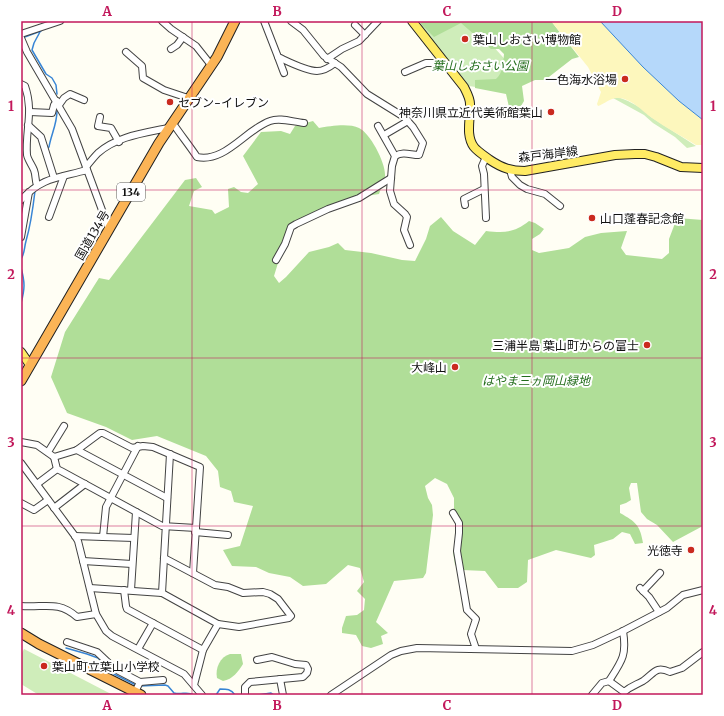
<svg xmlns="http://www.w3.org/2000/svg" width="724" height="716" font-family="Merriweather,'Noto Sans JP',serif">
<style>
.green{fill:#cfedba}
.forest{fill:#b0de98}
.sand{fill:#fdf7bd}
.water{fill:#b5d8fa;stroke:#3885d5}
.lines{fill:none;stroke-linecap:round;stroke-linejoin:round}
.stream{stroke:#3885d5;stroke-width:1.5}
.minor-casing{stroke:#434343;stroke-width:8}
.major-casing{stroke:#212121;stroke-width:10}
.highway-casing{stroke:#212121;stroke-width:11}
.minor{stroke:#fff;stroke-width:6}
.major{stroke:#ffeb64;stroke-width:8}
.highway{stroke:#fbb456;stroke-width:9}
.grid{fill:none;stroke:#c2185b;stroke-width:1;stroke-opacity:0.55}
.poi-dot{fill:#ca2a1f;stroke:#fff;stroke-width:1.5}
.labels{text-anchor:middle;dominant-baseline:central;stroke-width:4;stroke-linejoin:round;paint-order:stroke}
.shield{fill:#fff;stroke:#585858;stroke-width:1}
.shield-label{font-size:11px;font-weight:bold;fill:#101010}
.poi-label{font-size:12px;fill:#101010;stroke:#fff;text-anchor:end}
.park-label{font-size:12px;font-style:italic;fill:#236d1c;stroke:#fff}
.street-label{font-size:12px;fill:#101010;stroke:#fff}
.neatline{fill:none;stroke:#c2185b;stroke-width:1.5}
.grid-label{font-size:13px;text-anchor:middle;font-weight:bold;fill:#c2185b}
</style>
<rect width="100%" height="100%" fill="#fffef4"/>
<g class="green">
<polygon points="428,21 468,21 483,35 520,76 502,91 469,86 419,26"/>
<polygon points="618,97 628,101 645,110 651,117 696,146 687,148 675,137 653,123 644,115 613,98"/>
<polygon points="24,649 113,695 39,695 21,684 21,655"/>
</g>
<g class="forest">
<path d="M423,21H551L579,57L572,59L545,80H535L522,86L524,101L521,106L514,108L509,107L506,94L475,88V80L496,79C503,73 503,63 504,54L499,49H491L461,23L434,37L420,23Z"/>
<path d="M313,121L319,128C330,126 349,123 359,128C370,133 386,163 385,176C385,181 381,188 379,194L347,199L309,217L295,226L282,250L274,276L279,283L286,277L309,252L329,247L338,243L345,250L371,253L402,260L415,261L426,239L430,226L441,217L453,231L475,245L486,231C504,233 514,233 529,221L535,223L544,229L540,234L532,239V250L539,253L569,248L585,237L601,233L627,231L621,248L626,255L662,259L669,253V239L677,218L703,220V526L701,527L673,542L657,525L647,519L641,512L637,483H631L629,488L631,500L626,503L620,505V513C636,522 640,525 643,543L635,544L630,534L622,532L613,539L594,545L595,555L591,558L556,550L528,560L527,582L518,588H498L485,571L462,570L455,565L453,552L461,530L454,512V498L447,484L435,478L425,486L428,498L432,505L433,515L426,573L423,578L394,581L376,622L388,633L381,636L383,644L371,648L362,646L356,635L342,633V628L346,616L357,615L364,610L365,599L357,591L364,582L360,568L348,565L326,584L303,586L290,577L269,573L256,567L232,566L223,550L240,546L253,506L234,502L231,491L220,487L218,471L206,456L157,436L132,440L106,427L67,413L51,377L65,332L99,278L109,280L185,180L196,178L202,187L194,191L189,206L212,210L215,214L229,207L228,189L234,187L241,192L248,193L258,184L243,156L261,132L281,131L290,134L295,126Z"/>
<path d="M230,654H241L243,664C238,672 233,679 223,681L217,678C215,668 220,657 230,654Z"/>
</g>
<path class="sand" d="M551,21H600L643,67L679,101L703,120V145H696C682,136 666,128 652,118C642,111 631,98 618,98C612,97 604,104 598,106L597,104L601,92L588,67Z"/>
<polygon class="water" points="600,21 703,21 703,120 679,101 643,67"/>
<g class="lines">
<g class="stream">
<polyline points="61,23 65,21"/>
<polyline points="41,30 34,43 32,50 46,74 52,78 56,85 57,94"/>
<polyline points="22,38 41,31"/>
<path d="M47,148L49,147C51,135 57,124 57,111"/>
<path d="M21,259C25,253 24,248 26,241C31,224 33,208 35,191"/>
<path d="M21,268C25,282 25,289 21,303"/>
<polyline points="66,648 87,654 98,658 114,674 136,685"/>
<path d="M139,686L165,685L168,686L174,693C182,695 187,691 194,695"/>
<path d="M216,695L220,689C227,689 231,689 235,695"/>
<polyline points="258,695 271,693 274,695"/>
</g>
<defs>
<g id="minor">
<polyline points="162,21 171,29 196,46 211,65"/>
<path d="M264,21L278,57C289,62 306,71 317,71C324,71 330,67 335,63"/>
<path d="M291,21L303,30L324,56L341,67L367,94L404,117L413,127L423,143L419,155C410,155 404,151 395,156"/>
<polyline points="355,25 365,35"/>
<polyline points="21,34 60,21"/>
<polyline points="21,38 27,52 72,129 109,229"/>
<polyline points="171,49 177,45 183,37"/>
<polyline points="126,52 142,66 143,78 164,90 188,98"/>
<polyline points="278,57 284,73"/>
<polyline points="327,59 342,49 359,41 378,21"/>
<polyline points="405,72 426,63 437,63 442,59"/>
<path d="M21,84L25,86C34,112 25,130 27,155C28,160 32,165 34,170C36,175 35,180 37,185"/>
<polyline points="59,105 64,98 70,94 84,100"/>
<polyline points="30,112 52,113 54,105 57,101"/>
<polyline points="100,117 98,126 111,128 119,142"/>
<path d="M172,122C180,134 189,145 197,157C225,163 245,130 270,121C280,117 293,122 304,123"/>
<polyline points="28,125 41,137 54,178"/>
<polyline points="378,126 395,156 392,166 390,191 394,204 405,214 407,217 404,230 410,245"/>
<polyline points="384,135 408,121"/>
<path d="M86,167C90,162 94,157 98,153C117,136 145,133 168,128"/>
<polyline points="510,170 512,177 520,185 527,189 545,194 560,206"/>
<path d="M21,200C42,177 58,178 87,170"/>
<polyline points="465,205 464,199 484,189"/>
<polyline points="49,217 64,176"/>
<polyline points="486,218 484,174 482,166 486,157"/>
<polyline points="21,237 29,192"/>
<polyline points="276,260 285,244 291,227 296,224 328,209 359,198 391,178"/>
<polyline points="21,442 37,445 54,457 77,450 100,433 103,433 132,448 143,446 153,447 200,467 193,573"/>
<polyline points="77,450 167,498"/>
<polyline points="48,452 64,426"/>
<polyline points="54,457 57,469 61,471 162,526 196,528"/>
<polyline points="21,463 75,536 78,541 83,561 96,614 106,631 112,636 184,674 202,695"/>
<polyline points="37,484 57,469"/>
<polyline points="21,503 34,510 48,500"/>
<polyline points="54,508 85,484"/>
<polyline points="453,513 459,523 459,533 457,551 467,610 476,619 471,634 476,649"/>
<polyline points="195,532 228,535"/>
<polyline points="75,536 103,537 106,507 138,446"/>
<polyline points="103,537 134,538"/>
<polyline points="164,558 215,585 228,587 243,593 263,592 270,594 278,599 291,616 289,618 239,627 218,624"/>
<polyline points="83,561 132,564"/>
<polyline points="90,588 162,593 218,624 203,650 194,685"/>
<polyline points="640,588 649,597 659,612"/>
<polyline points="124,590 126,606 127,609 203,650"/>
<polyline points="131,590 136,512"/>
<polyline points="643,591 660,573"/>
<polyline points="162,593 170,454"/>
<path d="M21,606C44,608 58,600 77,617L96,614"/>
<polyline points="67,642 97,652 115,669 140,682 135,692"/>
<polyline points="138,649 153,623"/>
<polyline points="280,679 283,695"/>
<path d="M609,681L624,692C631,686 636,685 643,681C654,674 655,665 670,672L682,668L703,652"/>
<polyline points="140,682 163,680"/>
<polyline points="245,695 245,687 250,682 303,677 307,673 308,669 306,665 295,664 272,657 257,660"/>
<polyline points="331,695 391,655 401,651 417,648 572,651 593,645 623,631 667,608 683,595 703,590"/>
<path d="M592,695L602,683L609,681C622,661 627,655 623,631"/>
</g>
<g id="major">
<path d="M412,21L464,87C467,93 470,98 470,104C471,118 465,135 474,147C478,152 485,156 490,160C502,168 511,171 525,171L615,155L635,154H645L656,157L681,167L703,168"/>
<polyline points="21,352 30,365"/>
</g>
<g id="highway">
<polyline points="21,381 159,143 217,57 235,21"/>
<polyline points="21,633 39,644 141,695"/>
</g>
</defs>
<use href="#minor" class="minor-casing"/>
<use href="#major" class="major-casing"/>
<use href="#highway" class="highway-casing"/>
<use href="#minor" class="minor"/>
<use href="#major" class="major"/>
<use href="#highway" class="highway"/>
</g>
<path class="grid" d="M192,21V695M362,21V695M532,21V695M21,190H703M21,358H703M21,526H703"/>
<g class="poi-dot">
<circle cx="465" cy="39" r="4"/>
<circle cx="625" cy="79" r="4"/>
<circle cx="170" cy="102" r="4"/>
<circle cx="551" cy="112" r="4"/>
<circle cx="592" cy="218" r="4"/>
<circle cx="647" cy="345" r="4"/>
<circle cx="455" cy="367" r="4"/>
<circle cx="691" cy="550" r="4"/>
<circle cx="44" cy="666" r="4"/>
</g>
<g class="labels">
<rect class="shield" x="117" y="183" width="28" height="18" rx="3"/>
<g class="shield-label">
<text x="131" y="192">134</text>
</g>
<g class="poi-label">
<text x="473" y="39" text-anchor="start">葉山しおさい博物館</text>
<text x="617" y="79">一色海水浴場</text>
<text x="178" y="102" text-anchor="start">セブン-イレブン</text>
<text x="543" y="112">神奈川県立近代美術館葉山</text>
<text x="600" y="218" text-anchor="start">山口蓬春記念館</text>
<text x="639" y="345">三浦半島 葉山町からの富士</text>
<text x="447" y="367">大峰山</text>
<text x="683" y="550">光徳寺</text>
<text x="52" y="666" text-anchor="start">葉山町立葉山小学校</text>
</g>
<g class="park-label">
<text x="480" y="65">葉山しおさい公園</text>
<text x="536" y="380">はやま三ヵ岡山緑地</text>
</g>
<g class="street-label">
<text transform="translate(548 154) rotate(-7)">森戸海岸線</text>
<text transform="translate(92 235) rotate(-60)">国道134号</text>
</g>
</g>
<rect width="724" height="716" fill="none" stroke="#ffffff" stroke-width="44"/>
<rect x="22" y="22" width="680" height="672" class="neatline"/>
<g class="grid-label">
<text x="107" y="16">A</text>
<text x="277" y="16">B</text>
<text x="447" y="16">C</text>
<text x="617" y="16">D</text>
<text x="11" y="111">1</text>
<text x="713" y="111">1</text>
<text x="11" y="279">2</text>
<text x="713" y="279">2</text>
<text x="11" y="447">3</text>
<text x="713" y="447">3</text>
<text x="11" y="615">4</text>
<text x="713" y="615">4</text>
<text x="107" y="710">A</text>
<text x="277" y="710">B</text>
<text x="447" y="710">C</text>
<text x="617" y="710">D</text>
</g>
</svg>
